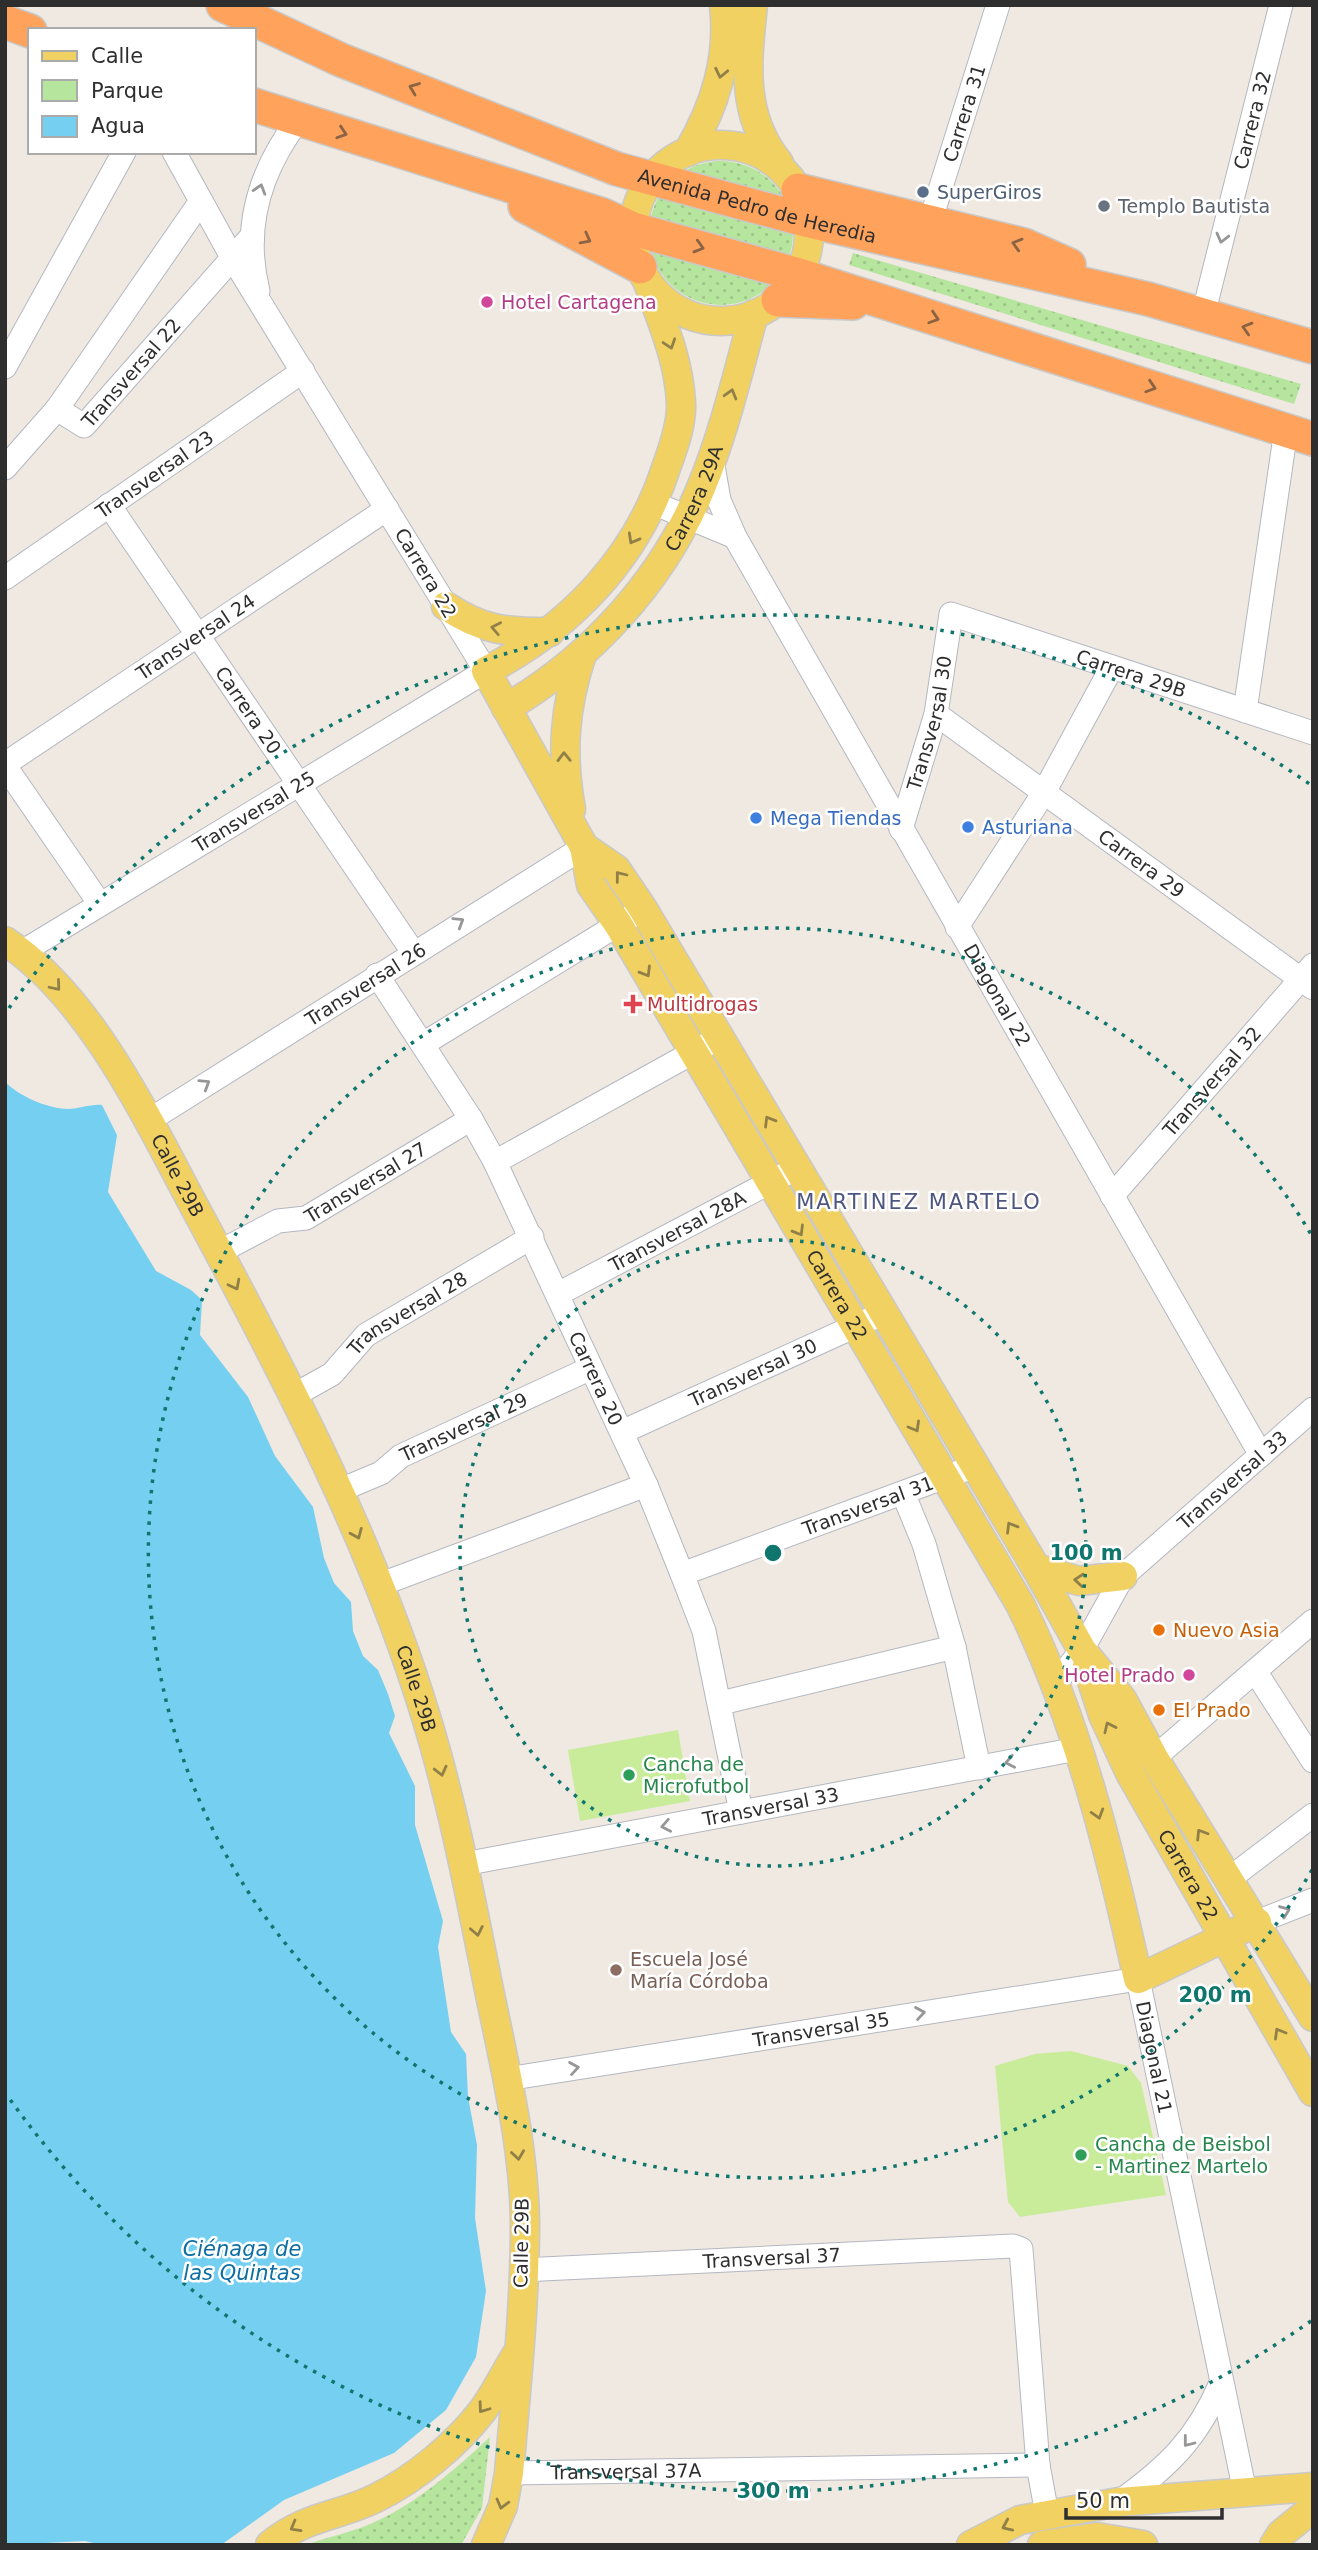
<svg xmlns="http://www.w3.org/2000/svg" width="1318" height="2550" font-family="'DejaVu Sans',sans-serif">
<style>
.green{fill:url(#green-dots)}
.pitch{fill:#c9ec9a}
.water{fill:#75cff0}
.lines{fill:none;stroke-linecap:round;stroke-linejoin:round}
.minor-casing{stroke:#b4b7c1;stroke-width:25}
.major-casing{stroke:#c9c9c9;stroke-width:31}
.highway-casing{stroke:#c9c9c9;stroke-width:36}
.minor{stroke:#fff;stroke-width:23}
.major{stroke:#f2d163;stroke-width:28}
.highway{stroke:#ffa35c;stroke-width:33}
.oneway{stroke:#908048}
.oneway2{stroke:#8c6343}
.oneway3{stroke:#969696}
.ring{fill:none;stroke:#0f766e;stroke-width:3.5;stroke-dasharray:3.5 7}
.service-dot{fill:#5c6f8a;stroke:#fff;stroke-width:2.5}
.worship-dot{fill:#6b7280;stroke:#fff;stroke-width:2.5}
.hotel-dot{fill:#d1479c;stroke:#fff;stroke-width:2.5}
.shop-dot{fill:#3f7fe0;stroke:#fff;stroke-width:2.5}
.health-dot{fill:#e0444e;stroke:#fff;stroke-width:2.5}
.food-dot{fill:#e8710a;stroke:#fff;stroke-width:2.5}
.leisure-dot{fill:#2e9e5b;stroke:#fff;stroke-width:2.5}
.education-dot{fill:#8d6e63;stroke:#fff;stroke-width:2.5}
.labels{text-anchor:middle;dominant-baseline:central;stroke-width:5;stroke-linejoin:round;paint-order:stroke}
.street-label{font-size:19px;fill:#2e2e2e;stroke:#fff}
.service-label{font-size:19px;fill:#4e5e75;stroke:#fff;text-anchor:start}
.worship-label{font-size:19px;fill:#5b616d;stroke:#fff;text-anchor:start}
.hotel-label{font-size:19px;fill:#b23c85;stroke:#fff;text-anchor:start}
.shop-label{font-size:19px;fill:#366cbe;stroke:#fff;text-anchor:start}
.health-label{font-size:19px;fill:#be3a42;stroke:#fff;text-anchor:start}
.food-label{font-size:19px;fill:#c56008;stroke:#fff;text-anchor:start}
.leisure-label{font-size:19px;fill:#27864d;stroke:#fff;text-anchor:start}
.education-label{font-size:19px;fill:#785e54;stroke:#fff;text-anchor:start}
.neighbourhood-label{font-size:21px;letter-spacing:2px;fill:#4d5680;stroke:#fff}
.water-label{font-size:21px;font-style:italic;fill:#0d6fa3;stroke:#fff}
.centre{fill:#0f766e;stroke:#fff;stroke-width:3.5}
.ring-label{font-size:21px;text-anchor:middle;font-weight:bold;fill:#0f766e;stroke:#fff;stroke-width:5;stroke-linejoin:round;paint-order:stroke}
</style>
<defs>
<pattern id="green-dots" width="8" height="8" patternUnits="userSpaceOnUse" patternTransform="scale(1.75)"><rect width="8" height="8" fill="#b6e59e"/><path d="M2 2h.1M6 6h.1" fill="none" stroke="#9dc588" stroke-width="1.8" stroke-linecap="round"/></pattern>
</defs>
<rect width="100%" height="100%" fill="#efe9e1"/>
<g class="green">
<circle cx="721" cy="233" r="72"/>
<polygon points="853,253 1301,384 1294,404 849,265"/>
<path d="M490,2437L482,2508L461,2545H306C324,2538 344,2534 363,2527C412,2508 452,2472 490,2437Z"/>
</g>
<g class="pitch">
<polygon points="678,1730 690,1801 580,1821 568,1750"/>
<polygon points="1071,2051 1128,2066 1141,2083 1166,2195 1020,2217 1008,2202 995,2066 1035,2054"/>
</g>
<path class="water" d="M5,1082C21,1097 46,1108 68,1109C80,1109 90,1104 102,1105L117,1135L108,1192L156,1271L191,1290L202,1300L200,1335L248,1397L275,1456L313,1507L324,1558L334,1583L351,1602L353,1631L363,1656L378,1670L388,1694L395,1716L389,1733L415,1786V1825L443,1921L438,1947L451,2032L466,2054L468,2097L477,2145L475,2218L486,2291L476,2357L446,2410L394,2453L284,2500L221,2545H102L85,2541L5,2545Z"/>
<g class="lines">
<defs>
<g id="minor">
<path id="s1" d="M930,222L998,5"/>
<path d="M258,291C242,227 260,170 299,119"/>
<path id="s2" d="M1203,315L1281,5"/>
<polyline points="5,367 124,152"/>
<path id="s3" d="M57,409L84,426L251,237"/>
<path id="s4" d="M712,460L719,500L735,537L1261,1455"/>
<polyline points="5,468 57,409 201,201"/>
<polyline points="653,503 735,537"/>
<path id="s5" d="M109,505L413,952"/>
<path id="s6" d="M5,578L303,371"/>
<polyline points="1245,711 1286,430"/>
<path id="s7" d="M936,714L1313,988"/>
<path id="s8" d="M5,764L387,509"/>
<polyline points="5,766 100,904"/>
<path id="s9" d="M901,829L936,714L951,614L1313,733"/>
<polyline points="957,927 1043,794 1112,667"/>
<path id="s10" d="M22,952L486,671L232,257L174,152"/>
<path id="s11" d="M377,975L471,1119L495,1162L646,1485L682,1574L704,1631L741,1812"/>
<polyline points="423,1044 632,916"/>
<path id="s12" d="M148,1121L584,847"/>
<polyline points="495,1162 719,1038"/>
<path id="s13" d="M1112,1196L1313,965"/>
<path id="s14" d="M219,1252L278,1221L306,1218L471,1119"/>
<path id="s15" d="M558,1294L797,1168"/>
<path id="s16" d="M291,1397L332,1374L366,1335L532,1237"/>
<path id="s17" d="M622,1432L884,1313"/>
<path id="s18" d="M338,1491L381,1473L401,1456L591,1368"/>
<path id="s19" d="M682,1574L975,1466"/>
<polyline points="379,1585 646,1485"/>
<polyline points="954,1647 979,1768"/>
<polyline points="1255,1671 1313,1761"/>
<path id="s20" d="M1054,1685L1082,1650L1123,1576L1313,1409"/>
<polyline points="721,1703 954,1647 924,1544 903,1493"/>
<polyline points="1154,1758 1313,1621"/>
<path id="s21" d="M464,1864L1077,1749"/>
<polyline points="1229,1879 1313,1815"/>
<polyline points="1257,1922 1313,1900"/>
<path id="s22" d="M507,2079L1138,1979L1245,2492"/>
<path id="s23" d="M522,2270L1013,2246L1021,2249L1038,2465L1047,2514"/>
<path id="s24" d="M509,2473L1038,2465"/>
<path d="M1119,2502C1168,2467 1197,2439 1221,2383"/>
</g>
<g id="major">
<path d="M753,5C747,62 740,115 779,163"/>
<circle cx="721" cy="233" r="88"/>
<path d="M688,152C715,106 730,59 724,5"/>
<path id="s25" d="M647,280C661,320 679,359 681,403C682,423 674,446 667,465C638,557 571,627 486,671L584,847L591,885L618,924L1020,1604C1078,1722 1110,1851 1138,1979L1257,1922"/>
<path d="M446,606C483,631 507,632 550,632"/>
<path id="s26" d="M506,708C592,658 663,580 701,488C724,433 738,372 754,314"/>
<path d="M571,809C561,754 564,708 582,654"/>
<polyline points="584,847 616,869 643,909 1036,1568 1082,1650 1122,1699 1154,1758 1313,2017"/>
<path id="s27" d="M5,941C93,998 151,1127 200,1217C286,1377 373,1543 426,1717C453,1805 470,1895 488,1985C504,2063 524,2144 525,2223C525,2306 516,2390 509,2473L503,2506L486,2545"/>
<polyline points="1036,1568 1079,1581 1123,1576"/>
<path id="s28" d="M1087,1666L1103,1715L1130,1773L1313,2092"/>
<path d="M270,2545C306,2515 338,2517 376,2498C415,2479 457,2444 483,2410C495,2393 505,2373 516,2355"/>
<polyline points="971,2545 1020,2520 1119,2502 1313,2487"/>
<polyline points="1042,2545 1097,2537 1143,2545"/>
<polyline points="1274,2545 1281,2534 1313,2508"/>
</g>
<g id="highway">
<path id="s29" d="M223,5L341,60L617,169L809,221L1148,299L1313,347"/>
<polyline points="5,22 30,31"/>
<polyline points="254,105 603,215 633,229 799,275 1313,439"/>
<polyline points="798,190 1024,245 1069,265"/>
<polyline points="525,206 640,267"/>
<polyline points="778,300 853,303"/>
</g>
</defs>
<use href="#minor" class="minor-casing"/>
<use href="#major" class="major-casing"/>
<use href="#highway" class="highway-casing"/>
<use href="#minor" class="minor"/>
<use href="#major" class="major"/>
<use href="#highway" class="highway"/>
</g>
<defs><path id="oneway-chevron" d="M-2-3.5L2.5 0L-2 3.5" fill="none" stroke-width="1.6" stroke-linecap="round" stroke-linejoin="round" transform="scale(1.75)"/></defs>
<g class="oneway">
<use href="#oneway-chevron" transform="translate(721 73) rotate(102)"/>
<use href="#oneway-chevron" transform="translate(670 344) rotate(72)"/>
<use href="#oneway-chevron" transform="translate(731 394) rotate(-74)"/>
<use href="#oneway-chevron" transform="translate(633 539) rotate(119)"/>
<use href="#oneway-chevron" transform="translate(496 628) rotate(-169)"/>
<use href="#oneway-chevron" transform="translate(564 757) rotate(-91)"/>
<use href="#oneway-chevron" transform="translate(620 876) rotate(-128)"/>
<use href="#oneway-chevron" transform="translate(646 972) rotate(59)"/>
<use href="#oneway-chevron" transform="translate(56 986) rotate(50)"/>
<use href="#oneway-chevron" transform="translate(769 1121) rotate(-121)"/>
<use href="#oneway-chevron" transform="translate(799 1231) rotate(59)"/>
<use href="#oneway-chevron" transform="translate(235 1285) rotate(63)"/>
<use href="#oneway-chevron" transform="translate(915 1427) rotate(60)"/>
<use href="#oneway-chevron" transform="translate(1011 1527) rotate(-121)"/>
<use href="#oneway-chevron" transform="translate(357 1534) rotate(67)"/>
<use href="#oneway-chevron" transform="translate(1079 1580) rotate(-175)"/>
<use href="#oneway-chevron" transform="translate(1109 1727) rotate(-115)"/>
<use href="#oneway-chevron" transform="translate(441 1771) rotate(76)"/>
<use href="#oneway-chevron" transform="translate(1098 1814) rotate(73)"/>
<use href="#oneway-chevron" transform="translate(1201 1834) rotate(-122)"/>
<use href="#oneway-chevron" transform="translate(477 1931) rotate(79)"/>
<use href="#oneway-chevron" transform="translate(1279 2033) rotate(-120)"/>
<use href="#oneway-chevron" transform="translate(518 2155) rotate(82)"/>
<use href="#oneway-chevron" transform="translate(483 2408) rotate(126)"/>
<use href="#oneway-chevron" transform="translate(502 2504) rotate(105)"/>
<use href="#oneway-chevron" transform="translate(1007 2526) rotate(156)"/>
<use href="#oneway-chevron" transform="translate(295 2527) rotate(150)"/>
</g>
<g class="oneway2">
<use href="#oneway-chevron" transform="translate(414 88) rotate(-159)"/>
<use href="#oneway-chevron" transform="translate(342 133) rotate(18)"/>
<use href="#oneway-chevron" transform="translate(586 239) rotate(28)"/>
<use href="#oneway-chevron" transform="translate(1017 244) rotate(-164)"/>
<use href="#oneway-chevron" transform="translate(699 247) rotate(16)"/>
<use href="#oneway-chevron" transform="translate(934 318) rotate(18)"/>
<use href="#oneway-chevron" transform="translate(1247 328) rotate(-164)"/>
<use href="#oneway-chevron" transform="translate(1151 387) rotate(18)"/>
</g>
<g class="oneway3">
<use href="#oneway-chevron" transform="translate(260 189) rotate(-73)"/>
<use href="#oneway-chevron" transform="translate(1222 238) rotate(104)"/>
<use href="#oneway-chevron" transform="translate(459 922) rotate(-32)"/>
<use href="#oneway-chevron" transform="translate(205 1084) rotate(-32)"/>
<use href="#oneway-chevron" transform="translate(1010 1762) rotate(169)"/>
<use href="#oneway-chevron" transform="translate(666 1826) rotate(169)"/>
<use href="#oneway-chevron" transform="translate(1285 1911) rotate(-21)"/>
<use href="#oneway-chevron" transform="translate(920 2013) rotate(-9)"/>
<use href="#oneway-chevron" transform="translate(574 2068) rotate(-9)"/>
<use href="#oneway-chevron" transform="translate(1188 2442) rotate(128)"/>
</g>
<g class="ring">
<circle cx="773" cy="1553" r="313"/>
<path d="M1312 1870A625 625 0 1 1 1312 1236"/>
<path d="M1311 2321A938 938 0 0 1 9 2098M9 1008A938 938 0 0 1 1311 785"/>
</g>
<circle class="service-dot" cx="923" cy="192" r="7"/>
<circle class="worship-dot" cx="1104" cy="206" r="7"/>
<g class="hotel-dot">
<circle cx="487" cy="302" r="7"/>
<circle cx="1189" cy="1675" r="7"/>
</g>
<g class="shop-dot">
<circle cx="756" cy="818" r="7"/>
<circle cx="968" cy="827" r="7"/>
</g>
<path class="health-dot" d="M629.5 993.5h7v7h7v7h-7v7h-7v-7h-7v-7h7z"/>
<g class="food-dot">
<circle cx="1159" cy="1630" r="7"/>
<circle cx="1159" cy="1710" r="7"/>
</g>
<g class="leisure-dot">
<circle cx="629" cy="1775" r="7"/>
<circle cx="1081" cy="2155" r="7"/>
</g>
<circle class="education-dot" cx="616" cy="1970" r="7"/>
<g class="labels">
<g class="street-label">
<text stroke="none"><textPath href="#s1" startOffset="114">Carrera 31</textPath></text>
<text stroke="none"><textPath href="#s2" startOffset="201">Carrera 32</textPath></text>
<text stroke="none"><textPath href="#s29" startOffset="572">Avenida Pedro de Heredia</textPath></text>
<text stroke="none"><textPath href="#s3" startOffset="103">Transversal 22</textPath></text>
<text stroke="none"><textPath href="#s6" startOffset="182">Transversal 23</textPath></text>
<text stroke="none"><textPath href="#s26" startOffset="287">Carrera 29A</textPath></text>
<text transform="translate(426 573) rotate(59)">Carrera 22</text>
<text stroke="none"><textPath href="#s8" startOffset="229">Transversal 24</textPath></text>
<text stroke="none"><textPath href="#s9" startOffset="411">Carrera 29B</textPath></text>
<text stroke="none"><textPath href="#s5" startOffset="248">Carrera 20</textPath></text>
<text stroke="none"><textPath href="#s9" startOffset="110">Transversal 30</textPath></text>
<text stroke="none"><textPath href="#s10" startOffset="271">Transversal 25</textPath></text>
<text stroke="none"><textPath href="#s7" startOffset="254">Carrera 29</textPath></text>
<text stroke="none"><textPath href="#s12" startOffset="257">Transversal 26</textPath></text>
<text stroke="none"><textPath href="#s4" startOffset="609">Diagonal 22</textPath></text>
<text stroke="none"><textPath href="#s13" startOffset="152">Transversal 32</textPath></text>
<text stroke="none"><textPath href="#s27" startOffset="294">Calle 29B</textPath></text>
<text stroke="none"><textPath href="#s14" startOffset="164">Transversal 27</textPath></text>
<text stroke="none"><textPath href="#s15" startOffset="135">Transversal 28A</textPath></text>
<text stroke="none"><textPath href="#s25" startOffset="1192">Carrera 22</textPath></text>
<text stroke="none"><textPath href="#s16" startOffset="145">Transversal 28</textPath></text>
<text stroke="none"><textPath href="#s17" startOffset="144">Transversal 30</textPath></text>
<text stroke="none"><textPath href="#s11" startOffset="460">Carrera 20</textPath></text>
<text stroke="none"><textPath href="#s18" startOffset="142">Transversal 29</textPath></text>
<text stroke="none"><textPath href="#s20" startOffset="275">Transversal 33</textPath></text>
<text stroke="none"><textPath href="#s19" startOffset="198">Transversal 31</textPath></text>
<text stroke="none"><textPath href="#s27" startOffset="861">Calle 29B</textPath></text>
<text stroke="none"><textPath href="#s21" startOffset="312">Transversal 33</textPath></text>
<text stroke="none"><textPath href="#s28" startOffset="233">Carrera 22</textPath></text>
<text stroke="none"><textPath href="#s22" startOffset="318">Transversal 35</textPath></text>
<text stroke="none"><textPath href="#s22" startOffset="719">Diagonal 21</textPath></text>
<text transform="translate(521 2243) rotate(-89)">Calle 29B</text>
<text stroke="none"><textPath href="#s23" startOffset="250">Transversal 37</textPath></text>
<text stroke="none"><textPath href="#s24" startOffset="117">Transversal 37A</textPath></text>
</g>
<g class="service-label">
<text x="937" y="192">SuperGiros</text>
</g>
<g class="worship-label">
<text x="1118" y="206">Templo Bautista</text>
</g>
<g class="hotel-label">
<text x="501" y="302">Hotel Cartagena</text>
<text x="1175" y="1675" text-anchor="end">Hotel Prado</text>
</g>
<g class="shop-label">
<text x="770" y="818">Mega Tiendas</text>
<text x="982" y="827">Asturiana</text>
</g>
<g class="health-label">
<text x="647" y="1004">Multidrogas</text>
</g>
<g class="food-label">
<text x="1173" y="1630">Nuevo Asia</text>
<text x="1173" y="1710">El Prado</text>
</g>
<g class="leisure-label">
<text x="643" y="1764">Cancha de<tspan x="643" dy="22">Microfutbol</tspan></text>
<text x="1095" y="2144">Cancha de Beisbol<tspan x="1095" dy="22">- Martinez Martelo</tspan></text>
</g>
<g class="education-label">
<text x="630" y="1959">Escuela José<tspan x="630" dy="22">María Córdoba</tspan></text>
</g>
<g class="neighbourhood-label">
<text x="919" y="1202">MARTINEZ MARTELO</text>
</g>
<g class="water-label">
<text x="242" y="2249">Ciénaga de<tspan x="242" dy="24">las Quintas</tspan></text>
</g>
</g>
<circle cx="773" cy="1553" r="10" class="centre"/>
<g class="ring-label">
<text x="1086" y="1560">100 m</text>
<text x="1215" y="2002">200 m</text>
<text x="773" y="2498">300 m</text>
</g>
<rect width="1318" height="2550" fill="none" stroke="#2e2e2e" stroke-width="14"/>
<rect x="28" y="28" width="228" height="126" fill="#ffffff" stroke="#ababab" stroke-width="2"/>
<rect x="42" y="51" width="35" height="10" fill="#f2d163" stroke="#ababab" stroke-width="2"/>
<text x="91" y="63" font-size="21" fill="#2e2e2e">Calle</text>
<rect x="42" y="80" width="35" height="21" fill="#b6e59e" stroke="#ababab" stroke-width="2"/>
<text x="91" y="98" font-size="21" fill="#2e2e2e">Parque</text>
<rect x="42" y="116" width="35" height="21" fill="#75cff0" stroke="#ababab" stroke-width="2"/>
<text x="91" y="133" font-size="21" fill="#2e2e2e">Agua</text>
<path d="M1066 2508v10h156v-10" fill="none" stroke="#2e2e2e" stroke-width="3.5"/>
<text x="1076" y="2508" font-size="21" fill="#2e2e2e" stroke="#ffffff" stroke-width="5" paint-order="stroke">50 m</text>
</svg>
